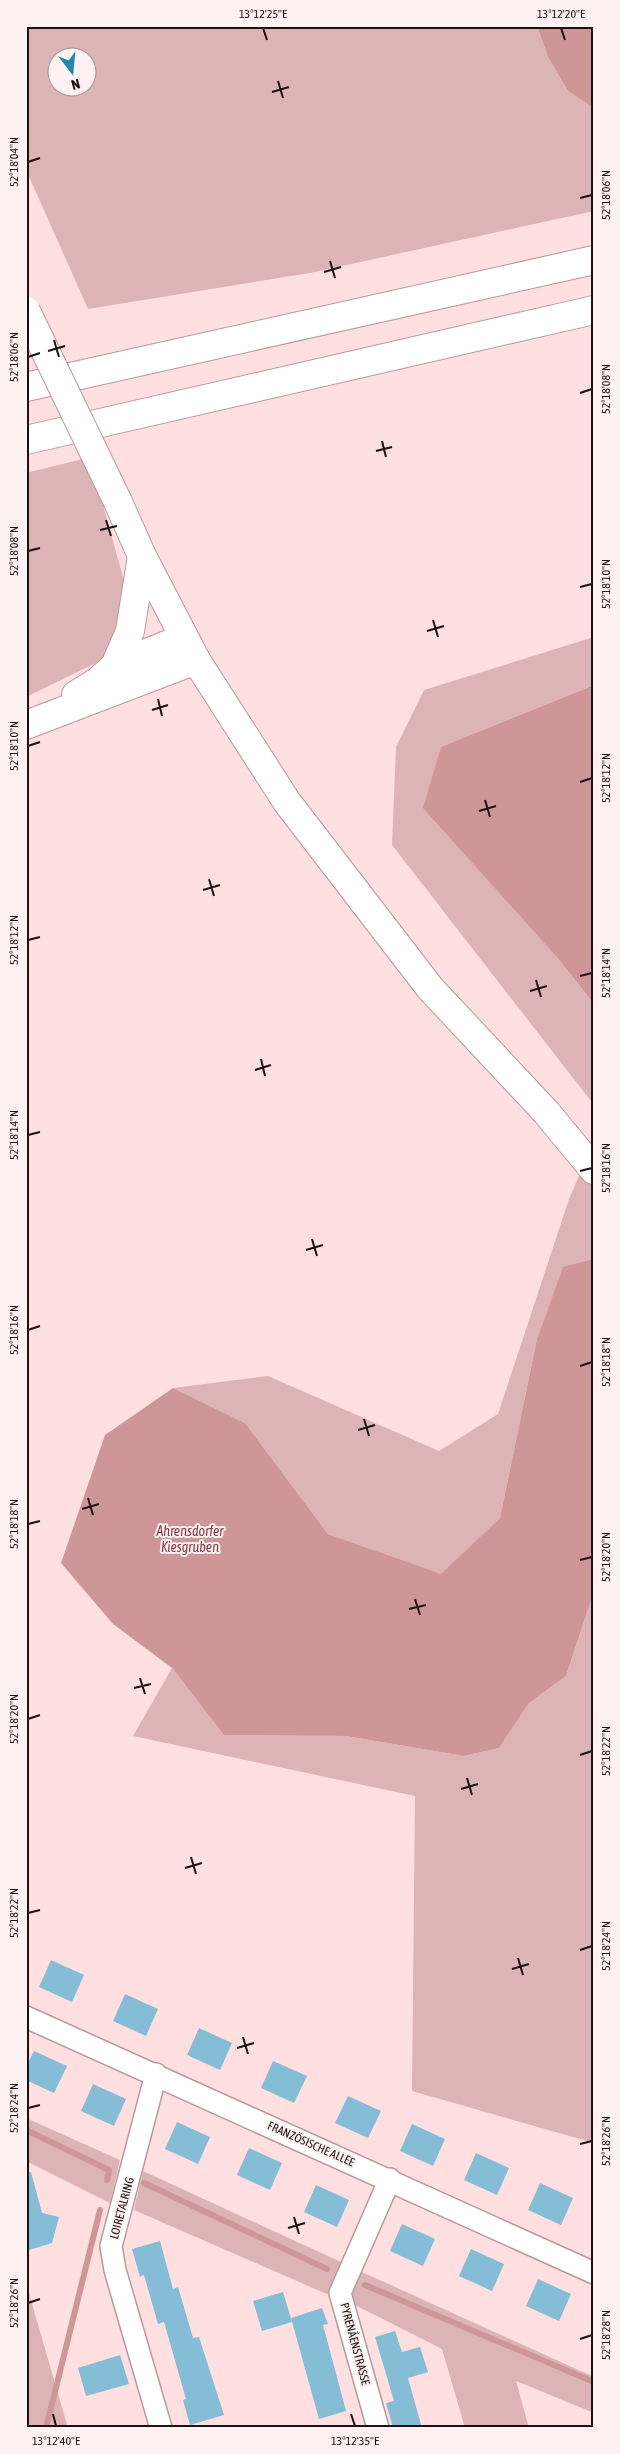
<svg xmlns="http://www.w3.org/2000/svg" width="620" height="2454" font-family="'Asap Condensed',sans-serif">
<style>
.green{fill:#ddb4b6;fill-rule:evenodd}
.water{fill:#cf9699}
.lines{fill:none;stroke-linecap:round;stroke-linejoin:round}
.stream{stroke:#cf9699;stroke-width:6}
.building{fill:#85bcd6}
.minor-casing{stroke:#b7999b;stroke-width:24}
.secondary-casing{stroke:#b7999b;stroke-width:30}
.motorway-casing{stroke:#b7999b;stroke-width:30}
.minor{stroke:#fff;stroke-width:21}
.secondary{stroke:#fff;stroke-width:28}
.motorway{stroke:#fff;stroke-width:28}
.secondary-bridge-casing{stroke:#b7999b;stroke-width:30;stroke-linecap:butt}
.secondary-bridge{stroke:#fff;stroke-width:28}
.ticks{fill:none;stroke:#1d1213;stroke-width:2}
.labels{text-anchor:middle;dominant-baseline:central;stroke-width:4;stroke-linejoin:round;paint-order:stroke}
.street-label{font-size:12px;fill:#1d1213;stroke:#fef1f2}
.water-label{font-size:14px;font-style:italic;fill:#823b42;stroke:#fef1f2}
.neatline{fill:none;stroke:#1d1213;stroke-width:2}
.ticks-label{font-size:12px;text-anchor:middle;fill:#1d1213}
</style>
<rect width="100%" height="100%" fill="#ffdfe0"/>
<g class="green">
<path d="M26,26H537L548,57L568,91L594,108V211L310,273L88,309L26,170ZM58,58H88V88H58Z"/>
<polygon points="83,459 103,505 126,588 108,657 26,697 26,473"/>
<polygon points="594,637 594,685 441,747 556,956 594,1004 594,1105 392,845 396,747 424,690"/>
<polygon points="594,1140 594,1259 563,1268 537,1339 500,1518 441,1575 328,1534 245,1423 173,1388 268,1376 439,1451 498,1414 569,1199"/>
<polygon points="594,1591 594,2143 412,2091 415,1796 133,1736 172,1668 224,1735 346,1736 464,1756 499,1748 529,1703 566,1676"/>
<polygon points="26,2118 120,2160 110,2203 26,2161"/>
<polygon points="143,2171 341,2262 329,2295 134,2210"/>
<polygon points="362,2272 594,2377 594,2413 516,2381 529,2428 465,2428 442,2349 349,2302"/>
<polygon points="26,2283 68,2428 26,2428"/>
</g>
<g class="water">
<polygon points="537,26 594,26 594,108 568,91 548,57"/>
<polygon points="594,685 594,1004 556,956 423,808 441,747"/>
<polygon points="594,1259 594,1591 566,1676 529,1703 499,1748 464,1756 346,1736 224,1735 172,1668 113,1624 61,1563 105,1435 173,1388 245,1423 328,1534 441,1574 500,1518 537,1339 563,1267"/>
</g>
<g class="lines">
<g class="stream">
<polyline points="26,2130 109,2170 107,2180"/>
<polyline points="144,2183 327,2269"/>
<polyline points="365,2285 594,2382"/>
<polyline points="46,2428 100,2210"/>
</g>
</g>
<g class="building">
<polygon points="51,1960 84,1975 72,2002 39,1987"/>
<polygon points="125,1994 158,2009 146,2036 113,2021"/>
<polygon points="199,2028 232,2043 220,2070 187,2055"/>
<polygon points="34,2051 67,2066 54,2093 26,2080 26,2067"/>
<polygon points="273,2061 307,2076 294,2103 261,2088"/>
<polygon points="93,2084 126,2099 114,2126 81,2111"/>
<polygon points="348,2096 381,2111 368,2138 335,2123"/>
<polygon points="177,2122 210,2137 198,2164 165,2149"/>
<polygon points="412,2124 445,2139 433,2166 400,2151"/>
<polygon points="249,2148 282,2163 270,2190 237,2175"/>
<polygon points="476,2153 509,2168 497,2195 464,2180"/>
<polygon points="31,2172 42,2213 59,2217 52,2243 26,2251 26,2173"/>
<polygon points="540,2183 573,2198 561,2225 528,2210"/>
<polygon points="316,2185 349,2200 337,2227 304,2212"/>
<polygon points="402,2224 435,2239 423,2266 390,2251"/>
<polygon points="160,2241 173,2289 178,2287 193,2338 199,2337 224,2415 190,2425 183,2400 186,2399 164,2322 158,2324 144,2275 140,2277 132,2249"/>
<polygon points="471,2249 504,2264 492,2291 459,2276"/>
<polygon points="538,2279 571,2294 559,2321 526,2306"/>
<polygon points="283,2292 292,2322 262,2331 253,2301"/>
<polygon points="322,2308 328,2324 323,2325 346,2411 319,2419 291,2318"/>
<polygon points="395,2331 402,2352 420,2347 428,2372 408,2378 422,2428 393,2428 386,2403 394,2401 375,2337"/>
<polygon points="120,2355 129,2384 86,2396 78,2368"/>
</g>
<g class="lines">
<defs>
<g id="minor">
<polyline points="26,2017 594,2273"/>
<polyline points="156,2074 111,2246 115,2270 161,2428"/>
<polyline points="378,2428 340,2293 390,2179"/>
</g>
<polyline id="secondary" points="118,502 142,556 196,660 287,802 430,988 546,1112 594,1170"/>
<g id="motorway">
<polyline points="26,387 594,260"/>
<polyline points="26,440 594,310"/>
<polyline points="115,666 130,631 142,556"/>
<polyline points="76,695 97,682 115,666 184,638"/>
<polyline points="26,725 196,660"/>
</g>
</defs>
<use href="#minor" class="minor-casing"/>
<use href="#secondary" class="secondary-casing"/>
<use href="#motorway" class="motorway-casing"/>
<use href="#minor" class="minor"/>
<use href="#secondary" class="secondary"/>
<use href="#motorway" class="motorway"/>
<defs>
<polyline id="secondary-bridge" points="26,311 118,502"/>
</defs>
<use href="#secondary-bridge" class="secondary-bridge-casing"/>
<use href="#secondary-bridge" class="secondary-bridge"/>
</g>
<path class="ticks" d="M263,28L267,40M561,28L565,40M278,81L283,98M272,92L289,87M28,162L40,158M580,198L592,195M330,261L335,278M324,272L341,267M54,340L59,357M48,351L65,346M28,357L40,353M580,393L592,389M382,441L386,457M376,451L392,447M106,520L111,536M100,530L117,526M28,551L40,548M580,587L592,584M433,620L438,637M427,631L444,626M158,699L162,716M152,710L168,705M28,746L40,742M580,782L592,778M485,800L490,817M479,811L496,806M209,879L214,896M203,890L220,885M28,940L40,937M580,976L592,973M536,980L541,997M530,991L547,986M261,1059L265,1076M255,1070L271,1065M28,1135L40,1132M580,1171L592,1168M312,1239L317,1256M306,1250L323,1245M28,1330L40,1326M580,1366L592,1362M364,1419L369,1436M358,1430L375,1425M88,1498L93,1515M82,1509L99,1504M28,1524L40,1521M580,1560L592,1557M415,1599L420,1615M409,1609L426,1605M140,1678L145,1694M134,1688L151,1684M28,1719L40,1715M580,1755L592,1751M467,1778L472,1795M461,1789L478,1784M191,1857L196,1874M185,1868L202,1863M28,1913L40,1910M580,1950L592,1946M518,1958L523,1975M512,1969L529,1964M243,2037L248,2054M237,2048L254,2043M28,2108L40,2105M580,2144L592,2141M294,2217L299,2234M288,2228L305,2223M28,2303L40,2299M580,2339L592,2335M53,2414L56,2426M351,2414L355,2426"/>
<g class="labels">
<g class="street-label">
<text transform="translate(311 2144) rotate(24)">FRANZÖSISCHE ALLEE</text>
<text transform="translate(122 2208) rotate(-75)">LOIRETALRING</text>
<text transform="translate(355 2344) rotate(75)">PYRENÄENSTRASSE</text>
</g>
<g class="water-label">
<text x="190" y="1531">Ahrensdorfer<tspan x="190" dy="16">Kiesgruben</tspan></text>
</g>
</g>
<rect width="620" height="2454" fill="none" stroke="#fef1f2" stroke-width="55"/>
<g transform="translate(72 72) rotate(164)"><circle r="24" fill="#fef1f2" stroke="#a49899"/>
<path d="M0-4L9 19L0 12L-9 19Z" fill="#1f89b0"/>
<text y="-8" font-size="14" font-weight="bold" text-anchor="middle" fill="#1d1213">N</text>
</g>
<rect x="28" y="28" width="564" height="2398" class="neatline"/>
<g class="ticks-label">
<text x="263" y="18">13°12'25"E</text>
<text x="561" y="18">13°12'20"E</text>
<text transform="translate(14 162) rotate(-90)" y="4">52°18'04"N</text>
<text transform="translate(606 195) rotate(-90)" y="4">52°18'06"N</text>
<text transform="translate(14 357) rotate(-90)" y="4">52°18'06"N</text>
<text transform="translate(606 389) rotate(-90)" y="4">52°18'08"N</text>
<text transform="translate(14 551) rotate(-90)" y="4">52°18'08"N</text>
<text transform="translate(606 584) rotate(-90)" y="4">52°18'10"N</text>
<text transform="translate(14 746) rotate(-90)" y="4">52°18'10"N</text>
<text transform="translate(606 778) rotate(-90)" y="4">52°18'12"N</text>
<text transform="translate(14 940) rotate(-90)" y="4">52°18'12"N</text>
<text transform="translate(606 973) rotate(-90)" y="4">52°18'14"N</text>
<text transform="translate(14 1135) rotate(-90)" y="4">52°18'14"N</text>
<text transform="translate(606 1168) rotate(-90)" y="4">52°18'16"N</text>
<text transform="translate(14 1330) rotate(-90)" y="4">52°18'16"N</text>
<text transform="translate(606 1362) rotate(-90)" y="4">52°18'18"N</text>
<text transform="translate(14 1524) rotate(-90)" y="4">52°18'18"N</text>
<text transform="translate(606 1557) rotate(-90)" y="4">52°18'20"N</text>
<text transform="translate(14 1719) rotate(-90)" y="4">52°18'20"N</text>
<text transform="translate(606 1751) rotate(-90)" y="4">52°18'22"N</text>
<text transform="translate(14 1913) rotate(-90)" y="4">52°18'22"N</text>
<text transform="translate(606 1946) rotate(-90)" y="4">52°18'24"N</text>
<text transform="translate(14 2108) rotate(-90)" y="4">52°18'24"N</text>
<text transform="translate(606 2141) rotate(-90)" y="4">52°18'26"N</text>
<text transform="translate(14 2303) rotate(-90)" y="4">52°18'26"N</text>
<text transform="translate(606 2335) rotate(-90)" y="4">52°18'28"N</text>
<text x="56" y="2445">13°12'40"E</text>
<text x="355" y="2445">13°12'35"E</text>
</g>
</svg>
